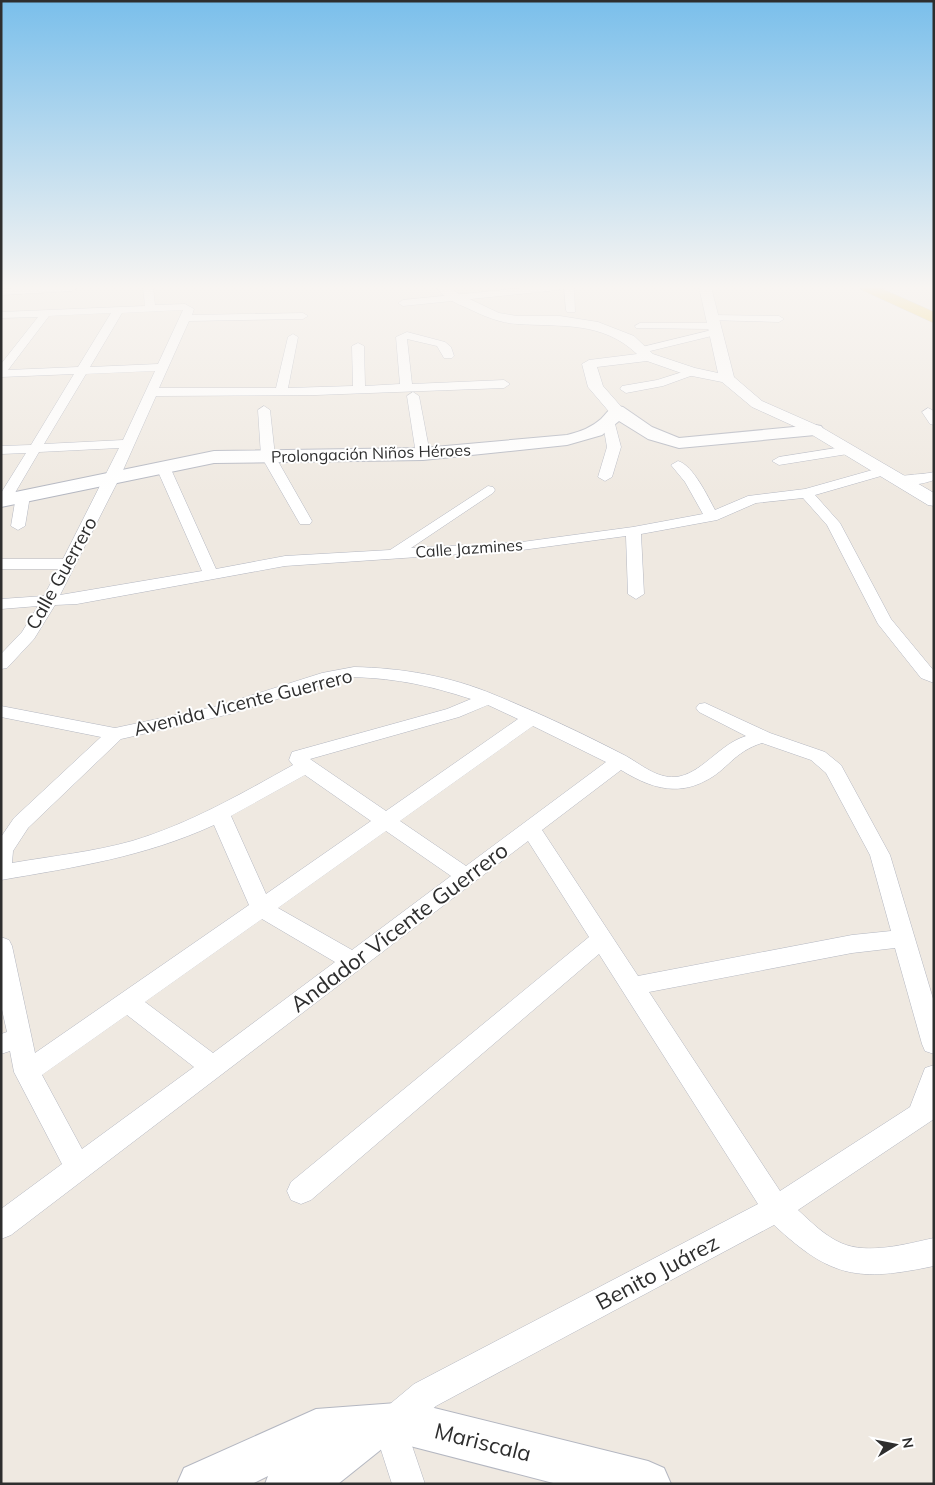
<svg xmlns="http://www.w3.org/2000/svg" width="935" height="1485" font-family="Mulish,sans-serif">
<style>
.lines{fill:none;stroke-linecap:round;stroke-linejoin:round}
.minor-casing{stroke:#b4b7c1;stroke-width:1}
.tertiary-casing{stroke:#b4b7c1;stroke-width:1}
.secondary-casing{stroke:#b4b7c1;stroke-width:2}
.primary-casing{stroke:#c9c9c9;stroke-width:1}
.minor{fill:#fff;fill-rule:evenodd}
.tertiary{fill:#fff;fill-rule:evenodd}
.secondary{fill:#fff;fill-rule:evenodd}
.primary{fill:#f2d163;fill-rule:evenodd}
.labels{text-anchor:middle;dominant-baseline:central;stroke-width:4;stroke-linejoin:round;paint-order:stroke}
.far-street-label{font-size:16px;fill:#2e2e2e;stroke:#fff}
.street-label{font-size:19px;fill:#2e2e2e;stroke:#fff}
.near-street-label{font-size:22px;fill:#2e2e2e;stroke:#fff}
</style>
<rect width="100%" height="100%" fill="#efe9e1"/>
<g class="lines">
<defs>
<g id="minor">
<polygon points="43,287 77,288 72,291 1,295 1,289"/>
<path d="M143,287H153L155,305L185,304L194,309L192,315L303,313L308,316L303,319L189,321L159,388H276L288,337L293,334L298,337L288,388L353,386L352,346L358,343L364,346L365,386L400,384L396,337L407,332L445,342L451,347L454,356L452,358H444L437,346L407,339L412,384L504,380L510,384L504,388L316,395L156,396L120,477L60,595L202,571L156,467L163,463L170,467L216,569L285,556L390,550L488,486L493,487L495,490L493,493L411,548L522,542L633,527L703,514L685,482L671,465L678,461C693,465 708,497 715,510L748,496L805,489L883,467L888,468L890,471L888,474L815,495L840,523L891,619L934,671V683L921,678L878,624L827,525L803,498L756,503L717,520L641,534L644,594L636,599L628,594L626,536L522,550L285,566L77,604L55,605L34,639L7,668L1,669V654L22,632L38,606L1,609V599L44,596L58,569H1V559H63L119,448L39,452L9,503L1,504V493L26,453L1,454V446L31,445L74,374L1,377V364L38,317L1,318V312L145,306ZM183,310L158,364L90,367L122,313ZM111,313L78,367L8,370L49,316ZM155,371L123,440L44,444L86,374Z"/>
<polygon points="533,287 563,287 558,290 403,306 398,303 403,300"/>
<polygon points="564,287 574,287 575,312 567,312 566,310"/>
<polygon points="712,315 779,316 784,319 779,322 708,320 708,316"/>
<polygon points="640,323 709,323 714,326 709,329 636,328 635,326"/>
<polygon points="716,329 720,330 720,334 642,353 636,350 638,348"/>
<polygon points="692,369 696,370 696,374 663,386 626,393 620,389 622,386 657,380"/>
<polygon points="413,392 419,396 430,454 423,458 416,454 407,396"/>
<polygon points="264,406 270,410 275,456 312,521 310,524 300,524 261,456 258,410"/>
<polygon points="928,408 934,411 934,425 930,424 922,412"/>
<polygon points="609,420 615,424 621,447 612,477 605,481 598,477 607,447 603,424"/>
<polygon points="849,446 856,450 854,453 779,465 772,461 779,457"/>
<path d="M934,472V480C923,484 900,489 891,480C897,474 924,475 934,472Z"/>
<polygon points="23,492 30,496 25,526 18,530 11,526 16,496"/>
<path d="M354,667C402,668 450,676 495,695C539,713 584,734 626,756C642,765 656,778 675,777C701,775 719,744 746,736L699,712L696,708L699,704L705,703L770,733L825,752L841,765L890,855L934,1002V1054L925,1051L922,1044L895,948L852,953L649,992L780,1191L910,1107L925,1068L934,1065V1119L798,1210C811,1222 825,1236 841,1243C868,1255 906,1244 934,1238V1266C858,1282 831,1278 774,1225L436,1406L407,1431L425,1484H392L373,1425L378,1414L414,1384L758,1204L599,954L311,1200L301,1204L291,1200L287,1191L291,1182L589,937L528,841L11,1235L1,1239V1209L62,1164L14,1072L10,1051L1,1054V1034L7,1032L1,1005V937L9,940L12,946L35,1053L249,905L214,825C144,857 76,867 1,880V837L14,818L101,737L1,717V706L115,728L218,706L322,673ZM354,677C400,679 427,685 471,699L447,709L292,752L289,760L293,765C241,794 189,824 132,841C93,852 52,856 12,863L13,851L28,828L121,739L230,714L331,682ZM488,705L518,719L386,811L310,759L459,717ZM533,726L606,762L466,866L400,821ZM762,743L811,760L826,773L870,855L891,931L852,935L638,976L542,830L621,770C647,786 675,797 705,781C728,770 733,752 762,743ZM305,775L371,821L266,894L231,816ZM386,831L451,876L352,950L278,908ZM262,919L335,962L213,1053L145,1002ZM127,1015L194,1067L82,1149L42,1075Z"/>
</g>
<path id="tertiary" d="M436,287H449L459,294L499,313L517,316H560L598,322L634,336L653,354L695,368L718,373L699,287H711L734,377L762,401L821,427L934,493V506L928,505L809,433L752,407L722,382L687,375L647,361L597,367L603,386L625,411L617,416L611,414L588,387L582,364L589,360L637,354C602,321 562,327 518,324C499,323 484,316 467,308C455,303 444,298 436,287Z"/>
<g id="secondary">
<path d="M617,406L623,407L652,427L679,438L815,425L821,426L824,430L821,434L815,435L679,448L648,439L619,421L602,435L567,445L423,460L214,463L1,507V495L214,451L423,448L567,435C580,432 592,427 601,419C607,413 609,408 617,406Z"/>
<polygon points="410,1402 648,1461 664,1468 671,1484 557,1484 410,1446 383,1448 338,1484 265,1484 268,1476 252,1484 177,1484 184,1468 316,1409"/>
</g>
<polygon id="primary" points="860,287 878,287 934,312 934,323 862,290"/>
</defs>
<use href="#minor" class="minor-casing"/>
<use href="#tertiary" class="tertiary-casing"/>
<use href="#secondary" class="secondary-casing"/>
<use href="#primary" class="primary-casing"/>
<use href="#minor" class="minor"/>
<use href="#tertiary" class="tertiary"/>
<use href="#secondary" class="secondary"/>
<use href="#primary" class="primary"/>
</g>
<linearGradient id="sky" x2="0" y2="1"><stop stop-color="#7abfeb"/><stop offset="0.58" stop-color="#f8f5f2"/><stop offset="1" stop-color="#f8f5f2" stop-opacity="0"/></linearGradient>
<rect width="935" height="495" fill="url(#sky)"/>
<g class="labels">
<g class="far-street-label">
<text transform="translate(371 453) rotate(-2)">Prolongación Niños Héroes</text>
<text transform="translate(469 548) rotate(-4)">Calle Jazmines</text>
</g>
<g class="street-label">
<text transform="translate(61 573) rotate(-61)">Calle Guerrero</text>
<text transform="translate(243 702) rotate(-14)">Avenida Vicente Guerrero</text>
</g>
<g class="near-street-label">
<text transform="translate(399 927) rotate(-37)">Andador Vicente Guerrero</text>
<text transform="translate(657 1272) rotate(-28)">Benito Juárez</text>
<text transform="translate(483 1442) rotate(14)">Mariscala</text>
</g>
</g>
<rect width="935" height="1485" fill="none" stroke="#2e2e2e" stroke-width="5"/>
<g transform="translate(895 1445) rotate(80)" stroke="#ffffff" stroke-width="4" paint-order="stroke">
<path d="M0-4L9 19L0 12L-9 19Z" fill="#2e2e2e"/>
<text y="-8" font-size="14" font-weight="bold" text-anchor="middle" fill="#2e2e2e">N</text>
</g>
</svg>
